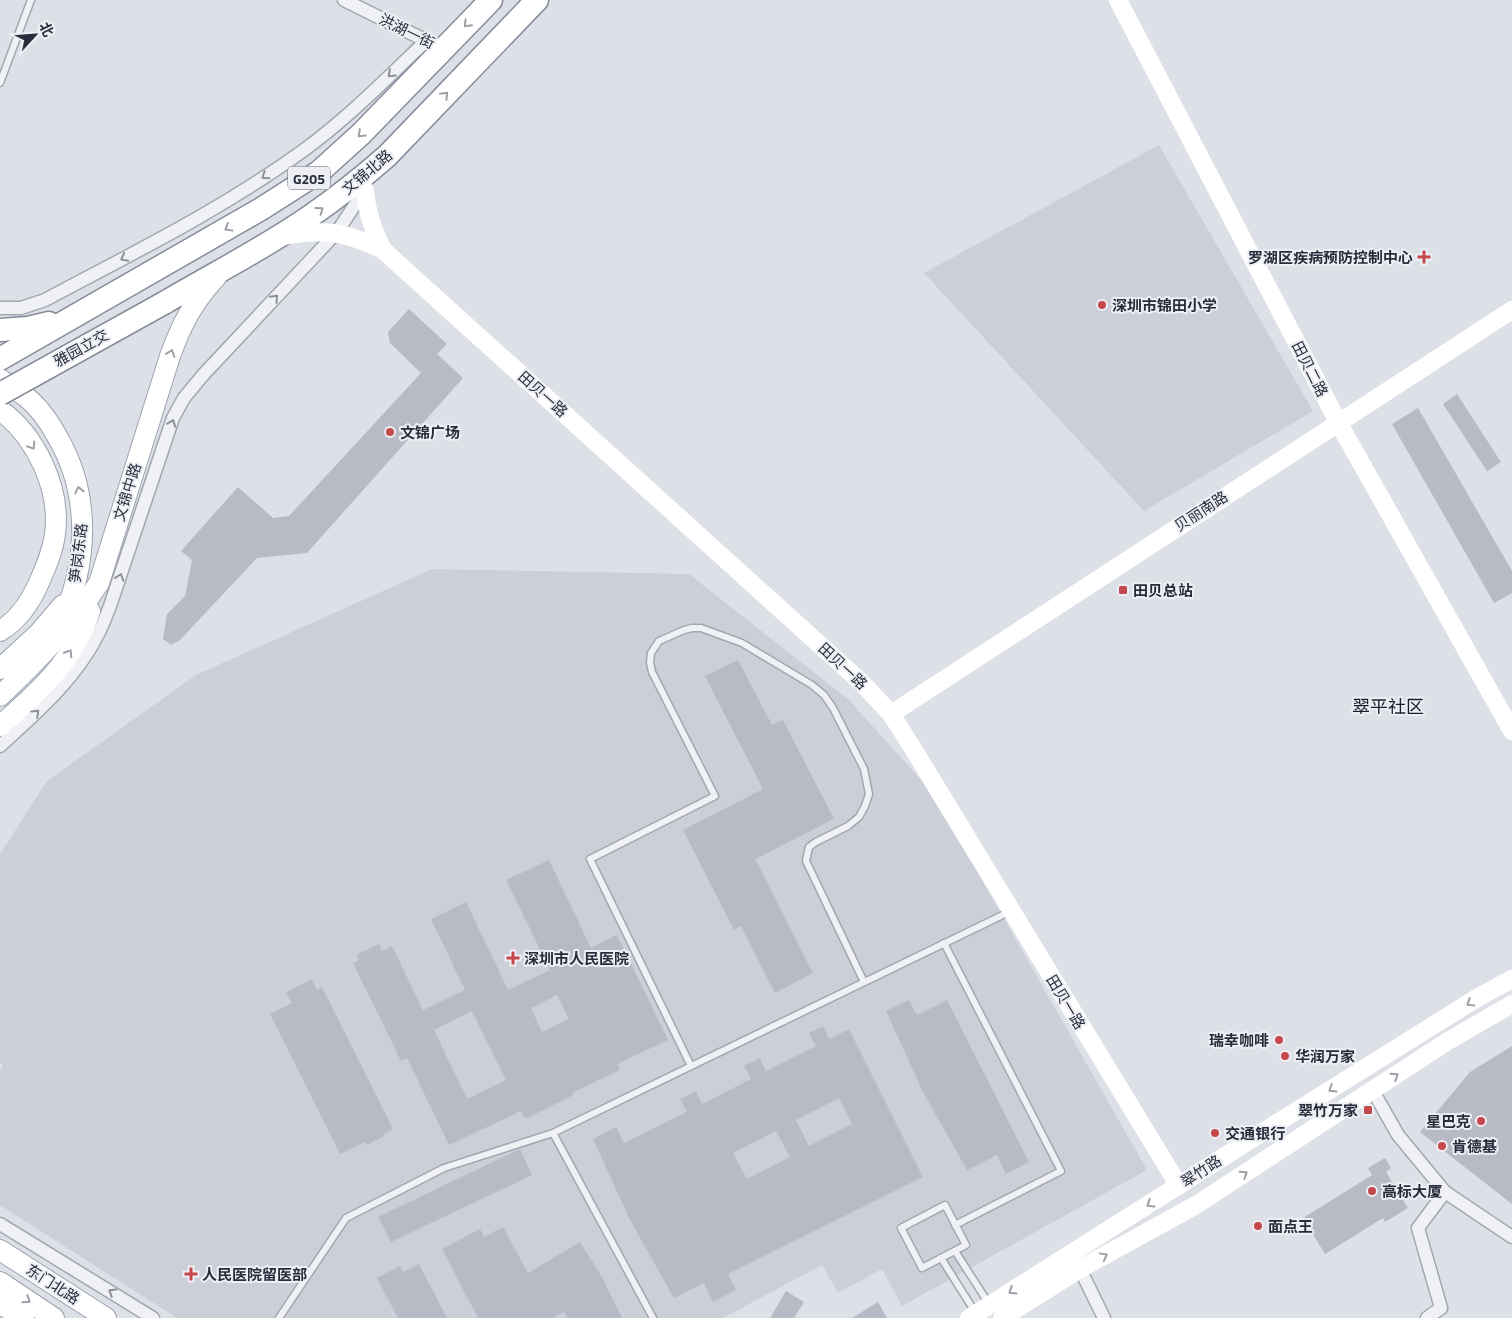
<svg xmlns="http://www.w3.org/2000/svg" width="1512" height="1318" font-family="'Titillium Web','Noto Sans SC',sans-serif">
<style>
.built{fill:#cccfd8}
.building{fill:#b8bbc6;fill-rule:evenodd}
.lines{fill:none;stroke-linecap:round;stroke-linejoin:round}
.lane-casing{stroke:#a3a7b0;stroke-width:9}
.street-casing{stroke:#a3a7b0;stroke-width:15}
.primary-casing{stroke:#9da3b1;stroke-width:22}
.highway-casing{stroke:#868c9c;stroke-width:25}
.lane{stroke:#f0f1f5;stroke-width:6}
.street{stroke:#f0f1f5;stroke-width:12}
.secondary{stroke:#fff;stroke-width:18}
.primary{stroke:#fff;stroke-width:20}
.highway{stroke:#fff;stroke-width:22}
.highway-bridge-casing{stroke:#868c9c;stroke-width:25;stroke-linecap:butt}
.highway-bridge{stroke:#fff;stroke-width:22}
.oneway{stroke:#9ea0a7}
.oneway2{stroke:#8c8f98}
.poi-dot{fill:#c5494c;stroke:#edeff4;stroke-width:2}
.labels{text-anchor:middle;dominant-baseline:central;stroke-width:4;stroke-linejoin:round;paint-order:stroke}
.shield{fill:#edeff4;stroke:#636773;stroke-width:1}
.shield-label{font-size:14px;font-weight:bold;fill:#282d3c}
.street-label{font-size:15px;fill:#282d3c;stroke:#edeff4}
.poi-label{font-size:15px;font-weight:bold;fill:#282d3c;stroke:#edeff4;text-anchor:start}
.quarter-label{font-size:18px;fill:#1a1e2c;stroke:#edeff4}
</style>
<rect width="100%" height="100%" fill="#dde0e6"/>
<g class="built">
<polygon points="1159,145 1313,411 1144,511 924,273"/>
<polygon points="432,569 689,574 849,700 932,792 1147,1170 902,1306 882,1269 838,1293 822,1265 723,1318 177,1318 0,1205 0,1071 3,1065 0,1062 0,854 47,781 196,675"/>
</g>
<g class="building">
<polygon points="409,309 447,344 437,354 463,378 307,553 257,558 180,640 171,645 163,639 167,614 185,596 192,560 181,551 238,487 273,518 289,516 421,373 390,343 388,332"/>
<polygon points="1457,394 1501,462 1487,471 1443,404"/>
<polygon points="1418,408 1512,571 1512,593 1494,603 1392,424"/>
<polygon points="738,660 772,725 783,720 834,819 755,859 813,973 775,993 741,926 734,930 683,830 763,789 705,676"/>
<path d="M549,860L591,948L617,935L668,1040L617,1064L620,1070L572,1093L573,1095L525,1119L521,1111L449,1145L407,1058L401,1061L353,963L359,960L356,955L379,944L382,951L392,946L423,1010L465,990L431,919L466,902L508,990L550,970L506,880ZM557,995L569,1019L542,1032L531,1008ZM472,1011L506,1080L467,1099L434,1030Z"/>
<polygon points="312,979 317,990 322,987 393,1129 383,1134 384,1136 367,1145 365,1142 340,1154 270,1014 292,1003 286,992"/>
<polygon points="909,1000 917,1015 947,1000 1029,1162 1006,1174 997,1155 967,1170 923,1092 886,1011"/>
<path d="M823,1026L829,1039L849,1029L923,1177L728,1274L736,1290L713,1302L704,1283L674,1298L630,1220L593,1139L616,1127L624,1143L687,1112L680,1099L696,1091L702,1104L751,1079L744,1066L760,1058L766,1071L816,1046L809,1033ZM839,1098L852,1124L809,1146L796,1120ZM776,1131L790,1157L747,1179L733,1153Z"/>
<polygon points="1512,1046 1512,1204 1420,1132 1470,1072"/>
<polygon points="520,1149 532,1175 391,1242 378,1217"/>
<polygon points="1385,1158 1391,1168 1386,1172 1408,1208 1385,1222 1383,1218 1325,1254 1303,1218 1372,1175 1368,1168"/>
<polygon points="503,1227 528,1273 580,1242 602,1277 622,1318 567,1318 564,1312 553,1318 478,1318 442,1249 480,1229 484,1237"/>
<polygon points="419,1264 447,1318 398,1318 377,1278 400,1266 403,1272"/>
<polygon points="786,1291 804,1302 794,1318 770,1318"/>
<polygon points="878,1302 887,1318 852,1318"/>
</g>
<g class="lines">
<defs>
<g id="lane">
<polyline points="0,83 31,0"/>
<polyline points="944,943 1061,1171 955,1225"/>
<polyline points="691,1066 590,859 715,796 652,672 650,662 651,653 659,641 684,630 692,628 701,628 742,643 812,685 824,695 833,708 864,769 869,794 865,806 859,817 848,826 816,842 809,847 806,861 864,982"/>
<polyline points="553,1133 653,1318"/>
<polygon points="945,1205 966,1245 922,1268 901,1228"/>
<polyline points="955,1251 989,1304"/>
<polyline points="941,1258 975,1312"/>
<polyline points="279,1318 346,1218 444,1168 553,1133 1011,911"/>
</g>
<g id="street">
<polyline points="344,0 433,44"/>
<path d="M0,308H21L45,300C133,253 223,209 304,150C348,118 387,78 426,41"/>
<path d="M0,746C36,713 76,679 98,634C103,625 106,616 110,606L173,418L184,398L203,375L337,232L366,188"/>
<polyline points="1373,1091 1398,1135 1445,1192 1512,1237"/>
<polyline points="0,1224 153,1318"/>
<polyline points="1080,1269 1104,1318"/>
<polyline points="1427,1318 1441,1308 1418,1228 1445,1192"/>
</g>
<g id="primary">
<path d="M0,379C8,385 17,390 25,396C39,407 50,423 58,438C92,497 88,567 59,627"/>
<path d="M0,410C36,436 61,489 55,534C53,550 47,564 41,578C32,600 20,619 0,631"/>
<polyline points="0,669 39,633 63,605"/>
<path d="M0,696C37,661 71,626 99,583L170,356C182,323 193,302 217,276"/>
<path d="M0,726C37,693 75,660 90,611"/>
<polyline points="0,1250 106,1318"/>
<polyline points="0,1282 54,1318"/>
<polyline points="0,1304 24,1318"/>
</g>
<g id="highway">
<path d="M164,303C213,274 265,248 312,215C338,197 363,177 387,156L537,0"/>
<polyline points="0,330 28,328 49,323"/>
<polyline points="0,359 261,209 319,172 361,134 491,0"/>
</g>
</defs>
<use href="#lane" class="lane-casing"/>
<use href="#street" class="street-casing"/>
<use href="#primary" class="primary-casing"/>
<use href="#highway" class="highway-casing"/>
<use href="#lane" class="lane"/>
<use href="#street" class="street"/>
<g class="secondary">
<polyline points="1118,0 1338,422 1512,731"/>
<path d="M365,190C367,213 373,229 383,250"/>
<path d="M284,236C325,228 346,232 383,250L861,682L891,714L912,747L1179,1186"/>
<polyline points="891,714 1512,310"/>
<polyline points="969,1318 1285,1118 1477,998 1512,979"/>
<polyline points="1002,1318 1080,1269 1196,1205 1448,1041 1512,1004"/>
</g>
<use href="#primary" class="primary"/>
<use href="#highway" class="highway"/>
<defs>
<polyline id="highway-bridge" points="0,394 164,303"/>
</defs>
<use href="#highway-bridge" class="highway-bridge-casing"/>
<use href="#highway-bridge" class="highway-bridge"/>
</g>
<defs><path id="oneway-chevron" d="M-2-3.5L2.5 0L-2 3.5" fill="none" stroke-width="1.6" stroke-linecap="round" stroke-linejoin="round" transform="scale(1.25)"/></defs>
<g class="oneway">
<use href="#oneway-chevron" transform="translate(467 24) rotate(135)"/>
<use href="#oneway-chevron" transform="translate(445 95) rotate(-46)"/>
<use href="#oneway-chevron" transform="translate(361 134) rotate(136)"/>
<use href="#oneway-chevron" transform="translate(320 210) rotate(-36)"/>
<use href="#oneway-chevron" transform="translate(228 228) rotate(150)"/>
<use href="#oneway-chevron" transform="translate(171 353) rotate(-71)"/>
<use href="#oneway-chevron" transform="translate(32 446) rotate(56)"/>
<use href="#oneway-chevron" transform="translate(79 490) rotate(-103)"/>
<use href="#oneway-chevron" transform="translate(69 653) rotate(-58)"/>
<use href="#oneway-chevron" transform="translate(1470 1003) rotate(148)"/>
<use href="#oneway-chevron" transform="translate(1395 1076) rotate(-33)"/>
<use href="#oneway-chevron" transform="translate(1332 1089) rotate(148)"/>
<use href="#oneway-chevron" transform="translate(1244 1174) rotate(-33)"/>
<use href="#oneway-chevron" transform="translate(1150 1204) rotate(148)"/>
<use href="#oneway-chevron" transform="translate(1104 1256) rotate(-29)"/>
<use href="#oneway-chevron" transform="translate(1012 1291) rotate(148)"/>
<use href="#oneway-chevron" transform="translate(27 1300) rotate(33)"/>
</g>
<g class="oneway2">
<use href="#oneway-chevron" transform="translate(391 74) rotate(137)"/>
<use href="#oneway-chevron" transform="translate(265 176) rotate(146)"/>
<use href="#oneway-chevron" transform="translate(124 258) rotate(152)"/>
<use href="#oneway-chevron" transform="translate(275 298) rotate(-47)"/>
<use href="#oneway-chevron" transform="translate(172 423) rotate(-69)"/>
<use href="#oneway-chevron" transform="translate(120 577) rotate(-72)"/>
<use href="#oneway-chevron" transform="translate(36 713) rotate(-43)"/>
<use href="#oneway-chevron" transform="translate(112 1292) rotate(-148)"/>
</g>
<g class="poi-dot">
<path d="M1421.5 249.5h5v5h5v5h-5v5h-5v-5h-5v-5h5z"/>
<circle cx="1102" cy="305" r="5"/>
<circle cx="390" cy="432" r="5"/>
<rect x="1118" y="585" width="10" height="10" rx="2.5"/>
<path d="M510.5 950.5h5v5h5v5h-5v5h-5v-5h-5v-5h5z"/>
<circle cx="1279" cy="1040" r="5"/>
<circle cx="1285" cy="1056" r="5"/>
<rect x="1363" y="1105" width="10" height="10" rx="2.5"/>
<circle cx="1481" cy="1121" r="5"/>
<circle cx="1215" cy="1133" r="5"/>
<circle cx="1442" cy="1146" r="5"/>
<circle cx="1372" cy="1191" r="5"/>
<circle cx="1258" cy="1226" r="5"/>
<path d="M188.5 1266.5h5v5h5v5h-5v5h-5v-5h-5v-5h5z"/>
</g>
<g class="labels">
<rect class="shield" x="288" y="166.5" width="42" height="23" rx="4"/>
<g class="shield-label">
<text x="309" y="178">G205</text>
</g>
<g class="street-label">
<text transform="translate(407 31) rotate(26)">洪湖一街</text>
<text transform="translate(367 172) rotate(-40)">文锦北路</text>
<text transform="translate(81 348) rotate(-29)">雅园立交</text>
<text transform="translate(1310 369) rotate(63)">田贝二路</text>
<text transform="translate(543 394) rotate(42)">田贝一路</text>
<text transform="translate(127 492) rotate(-73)">文锦中路</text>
<text transform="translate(1201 511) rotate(-33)">贝丽南路</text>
<text transform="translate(78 553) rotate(-83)">笋岗东路</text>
<text transform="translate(843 666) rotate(43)">田贝一路</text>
<text transform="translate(1066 1002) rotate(59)">田贝一路</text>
<text transform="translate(1201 1171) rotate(-33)">翠竹路</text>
<text transform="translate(53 1284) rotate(33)">东门北路</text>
</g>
<g class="poi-label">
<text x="1413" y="257" text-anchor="end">罗湖区疾病预防控制中心</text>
<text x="1112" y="305">深圳市锦田小学</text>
<text x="400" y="432">文锦广场</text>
<text x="1133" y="590">田贝总站</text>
<text x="524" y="958">深圳市人民医院</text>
<text x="1269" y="1040" text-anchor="end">瑞幸咖啡</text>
<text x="1295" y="1056">华润万家</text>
<text x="1358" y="1110" text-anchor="end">翠竹万家</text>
<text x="1471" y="1121" text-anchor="end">星巴克</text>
<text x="1225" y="1133">交通银行</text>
<text x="1452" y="1146">肯德基</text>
<text x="1382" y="1191">高标大厦</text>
<text x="1268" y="1226">面点王</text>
<text x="202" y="1274">人民医院留医部</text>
</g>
<g class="quarter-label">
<text x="1388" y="706">翠平社区</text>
</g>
</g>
<g transform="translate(35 35) rotate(64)" stroke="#edeff4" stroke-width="4" paint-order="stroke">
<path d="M0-4L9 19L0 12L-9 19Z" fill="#282d3c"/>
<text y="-8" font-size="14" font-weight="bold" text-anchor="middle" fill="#282d3c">北</text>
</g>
</svg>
